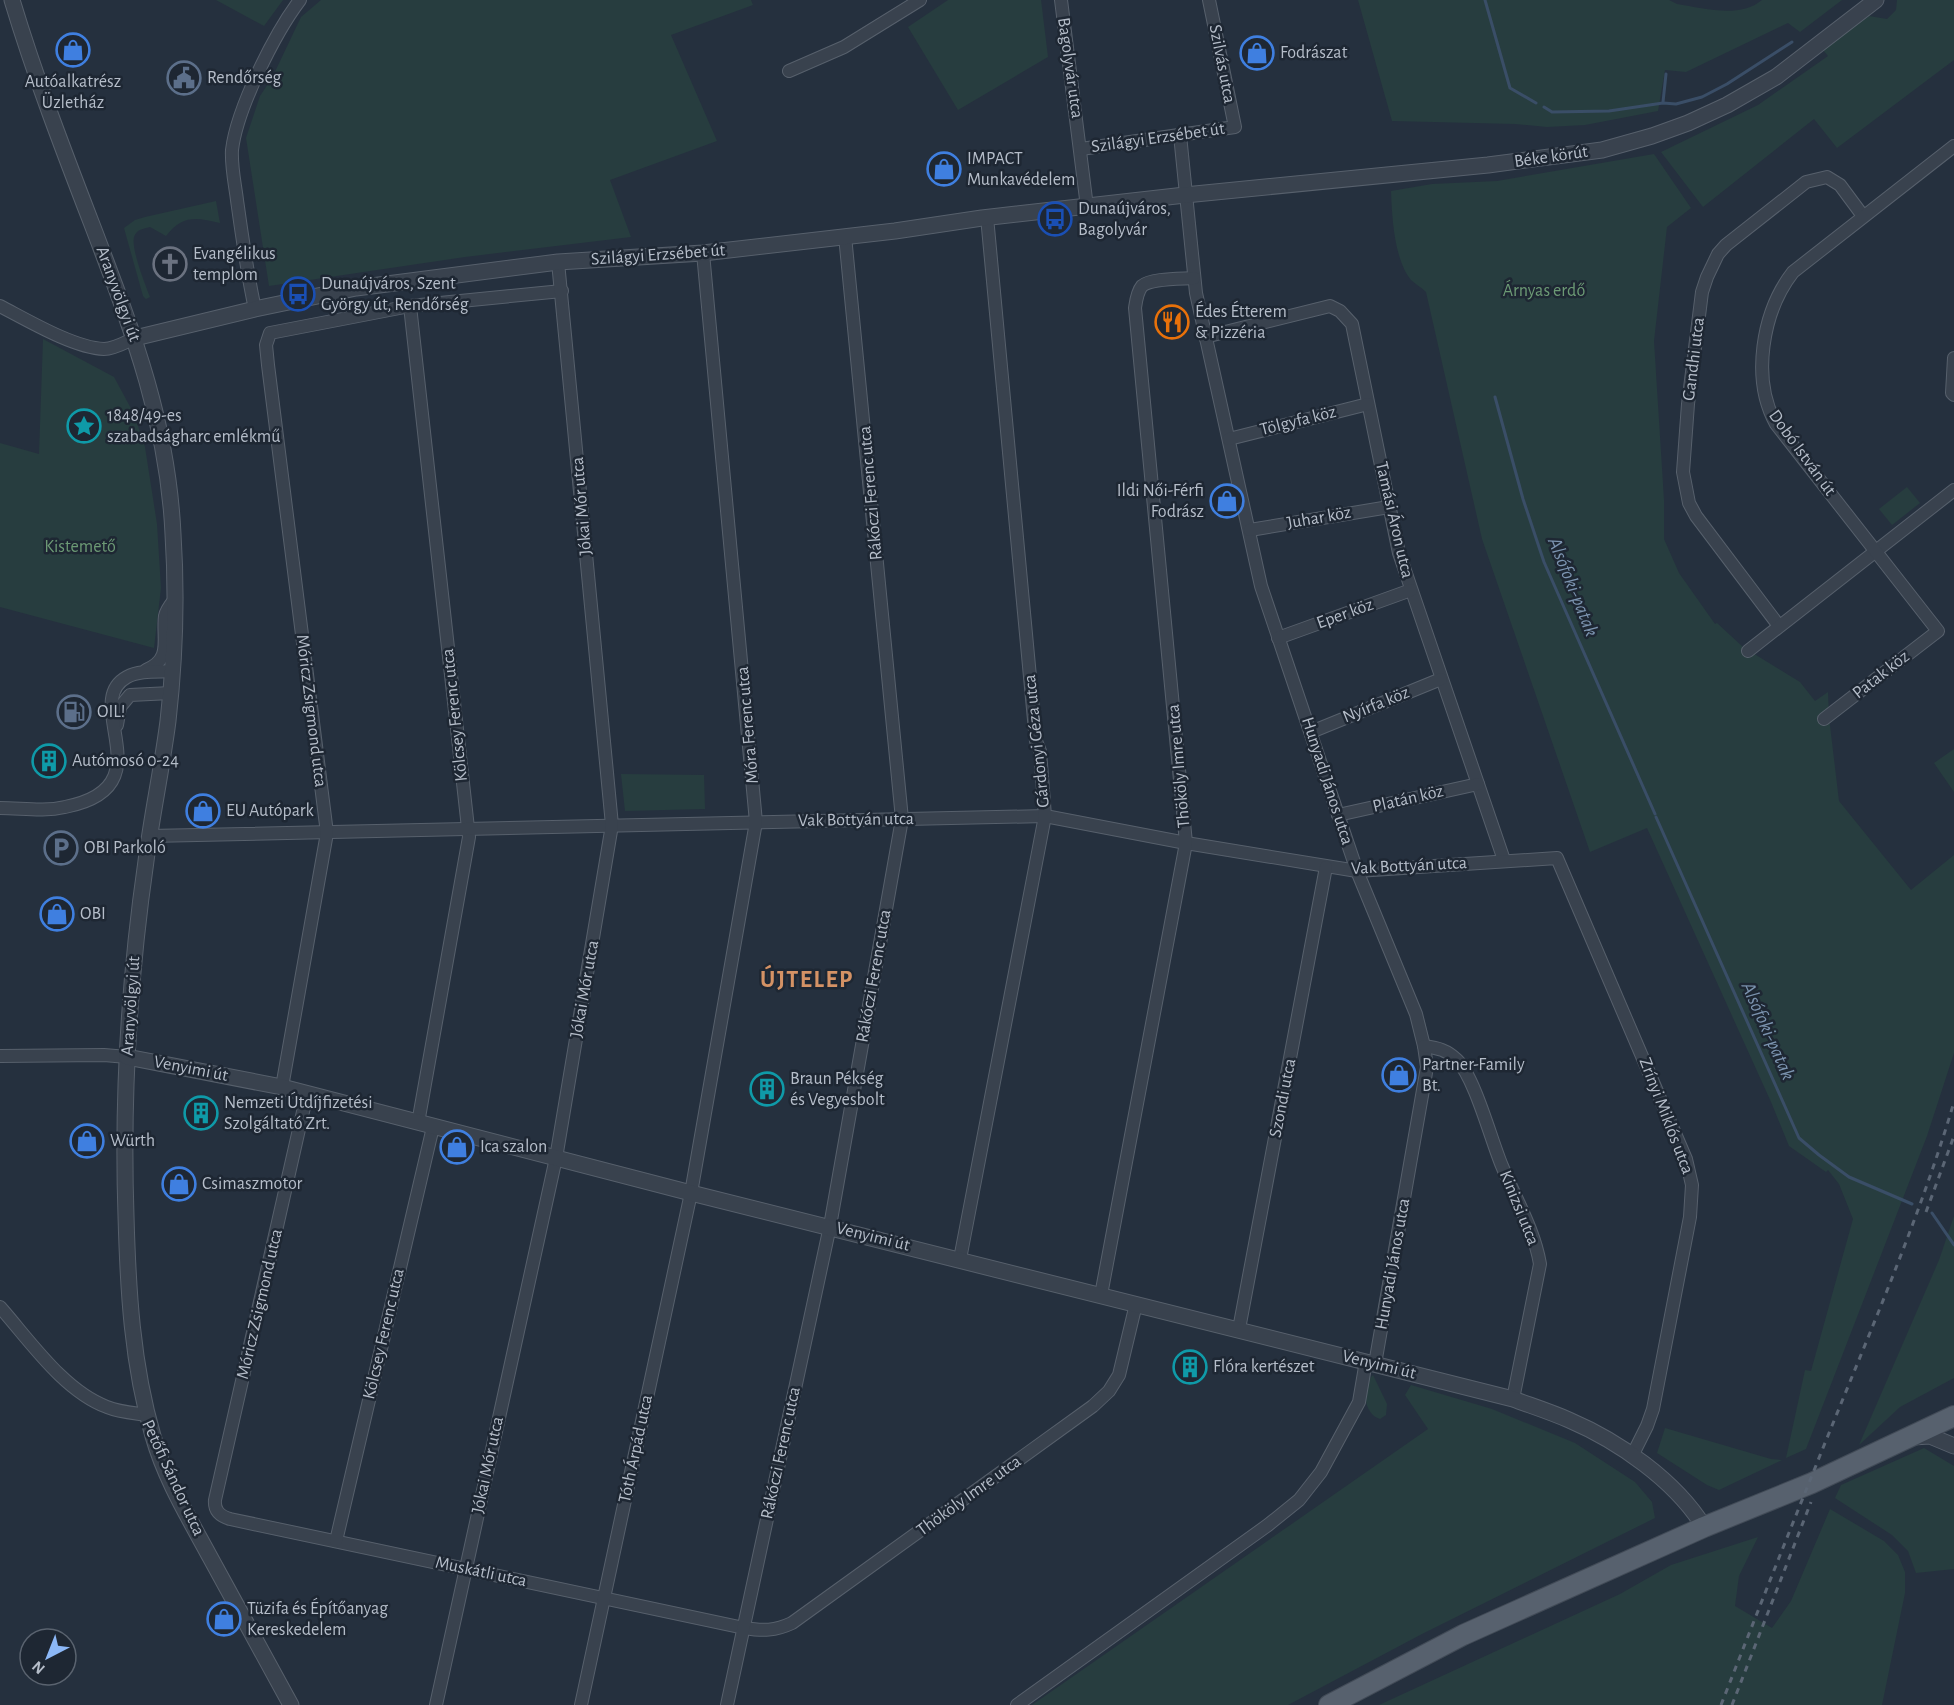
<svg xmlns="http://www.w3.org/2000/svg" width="1954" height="1705" font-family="'Alegreya Sans',sans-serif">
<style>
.green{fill:#273d3f}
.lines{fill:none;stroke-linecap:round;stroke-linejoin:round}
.stream{stroke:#3a4e67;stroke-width:3}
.minor-casing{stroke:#57606c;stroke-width:14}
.tertiary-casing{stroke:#57606c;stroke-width:17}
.primary-casing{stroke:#424b57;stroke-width:22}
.minor{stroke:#39424e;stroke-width:12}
.tertiary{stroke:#39424e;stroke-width:15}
.primary{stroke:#57616e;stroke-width:20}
.rail{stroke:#5b6675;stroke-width:3;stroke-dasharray:6 6;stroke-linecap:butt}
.labels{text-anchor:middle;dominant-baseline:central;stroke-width:5;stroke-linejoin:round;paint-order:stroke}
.poi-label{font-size:18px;fill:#b5bdc9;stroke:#1e2733;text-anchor:start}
.street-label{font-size:18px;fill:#b5bdc9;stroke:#1e2733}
.park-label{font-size:18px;fill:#6c9a75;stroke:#1e2733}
.water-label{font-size:20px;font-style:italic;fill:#7c94b0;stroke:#1e2733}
.district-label{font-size:24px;font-weight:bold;letter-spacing:1.5px;fill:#d49265;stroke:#1e2733}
</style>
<rect width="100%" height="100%" fill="#25303e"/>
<g class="green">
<polygon points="216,0 283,0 264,26"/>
<polygon points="321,0 751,0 753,5 671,35 717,141 610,180 631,237 465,257 269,286 246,138 260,96 272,78 301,17"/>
<polygon points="948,0 1041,0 1048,57 958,110 908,27"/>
<path d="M1358,0H1669L1677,4C1704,8 1739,19 1762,0H1842L1800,32L1788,23L1686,72L1665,70L1658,111L1585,125L1547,127L1515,124L1392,121Z"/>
<polygon points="1897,0 1954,0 1954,60 1837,148 1814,119 1703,207 1661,152 1758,105 1828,56 1823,50 1869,16 1887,19 1896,10"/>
<path d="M1654,154L1691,208L1667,227L1654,341L1664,500V539L1679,573L1715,624L1717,623L1743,647L1800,682L1815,701L1828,692L1829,717L1839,801L1911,890L1954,855V1053L1927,1136L1806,1449L1786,1458L1805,1370L1811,1371L1853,1219L1839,1184L1828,1170L1826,1172L1789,1146L1771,1102L1647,828L1590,852L1482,539L1426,292C1421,287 1415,284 1411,280C1394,259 1392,217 1391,191L1432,184L1497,181Z"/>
<path d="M216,201L220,223C196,217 182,215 166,236L150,227C143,229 137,229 134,237C131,249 145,284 150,297L146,299L143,296L124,228L135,220L145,217Z"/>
<polygon points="43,339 114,377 134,414 145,447 157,524 161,588 154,648 0,607 0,443 39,454"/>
<polygon points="1907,487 1920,503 1892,525 1879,509"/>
<polygon points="1954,749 1954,792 1934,763"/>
<polygon points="621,774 704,775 705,809 625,811"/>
<polygon points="1954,1216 1954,1378 1900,1407 1859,1445 1939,1260"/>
<path d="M1373,1375L1387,1404L1386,1415L1380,1419C1363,1414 1361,1386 1373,1375Z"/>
<polygon points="1411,1385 1492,1409 1575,1443 1635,1482 1652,1502 1655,1518 1422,1634 1288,1705 1032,1705 1428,1429 1405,1395"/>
<polygon points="1665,1428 1771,1459 1782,1460 1719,1490 1707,1485 1657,1453"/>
<polygon points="1924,1448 1954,1466 1954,1569 1916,1573 1908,1551 1892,1535 1835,1498 1841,1485"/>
<polygon points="1830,1509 1884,1541 1898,1555 1905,1572 1905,1593 1882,1705 1379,1705 1620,1594 1671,1565 1758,1537 1739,1576 1735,1606 1772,1628 1791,1601"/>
</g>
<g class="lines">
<g class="stream">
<polyline points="1485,0 1510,88 1536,103"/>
<polyline points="1663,102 1666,74"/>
<polyline points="1544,107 1552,112 1609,111 1663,103 1676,104 1702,97 1727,84 1792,42"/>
<polyline points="1495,397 1523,499 1544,562 1655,814"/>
<polyline points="1656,817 1799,1138 1819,1155 1849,1177 1912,1204"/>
<polyline points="1932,1213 1954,1245"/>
</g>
<defs>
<g id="minor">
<polyline points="1061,0 1087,207"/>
<polyline points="789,71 844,47 920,0"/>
<polyline points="1180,135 1196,293 1261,586 1357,871 1416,1014 1424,1046 1427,1067 1375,1364"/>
<polyline points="1081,149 1235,127 1209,0"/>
<path d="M0,306C27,320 74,348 104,349C114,349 126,342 135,338"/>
<polyline points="410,306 469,837 418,1123"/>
<path d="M255,309C247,273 242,236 237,200C235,184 231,166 232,150C237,108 275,33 300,0"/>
<polyline points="1205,337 1330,306 1340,311 1352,324 1399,553 1504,860"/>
<polyline points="1954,358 1952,393 1954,395"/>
<polyline points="1229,439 1368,404"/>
<polyline points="1250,530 1389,507"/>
<polyline points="1779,626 1696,516 1689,503 1683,472 1688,404 1702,292 1707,277 1718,254 1726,245 1806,182 1827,177 1840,185 1863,216"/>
<polyline points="1278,638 1411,590"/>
<polyline points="1748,651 1954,490"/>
<path d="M146,670C173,659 162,639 165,616C166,610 171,604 175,599"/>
<path d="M1824,719L1938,631L1776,424C1751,379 1762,312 1793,272L1954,146"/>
<polyline points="117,725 120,707 130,695 171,693"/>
<polyline points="1311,732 1441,679"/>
<path d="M0,808C22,808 43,812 65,807C168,787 79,703 127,677C140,670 158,672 173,671"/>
<polyline points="1338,815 1478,784"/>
<polyline points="150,836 1045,816 1186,843 1357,871 1557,858 1686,1159 1692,1185 1690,1217 1653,1409 1647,1426 1632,1456"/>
<path d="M1424,1046C1438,1048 1447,1050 1457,1060C1475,1078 1491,1140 1502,1166C1515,1198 1534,1229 1540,1264L1513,1399"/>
<polyline points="0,1056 104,1055 127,1057"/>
<polyline points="282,1087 327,833 268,365 266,345 270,333 410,306 562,291"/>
<path d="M307,1094L215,1500C214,1511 220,1516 230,1519L744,1628C763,1631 775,1631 792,1623L1093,1406L1109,1391L1119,1375L1136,1304"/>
<polyline points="960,1259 1045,816 1040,751 1036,741 987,217"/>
<path d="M1101,1295L1186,843L1135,308C1136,301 1137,292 1142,286C1151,278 1182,279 1194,278"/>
<path d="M0,1307C30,1341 64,1391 107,1407C119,1412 134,1413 147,1415"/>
<polyline points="1239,1329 1326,867"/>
<polyline points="336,1541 433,1127"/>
<polyline points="436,1705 556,1158 612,825 558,262"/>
<polyline points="581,1705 691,1193 756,822 703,253"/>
<polyline points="727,1705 830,1226 902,819 845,236"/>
<polyline points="1017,1705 1268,1525 1299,1500 1321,1472 1359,1402 1366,1361"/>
</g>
<g id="tertiary">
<path d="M12,0C36,80 66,157 96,235C134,335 168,425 173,534C177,596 175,659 168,721C162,768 152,814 146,861C129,979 122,1098 126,1216C128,1290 132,1364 153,1436C165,1479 189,1518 210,1557C237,1606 264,1656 291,1705"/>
<polyline points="135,338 255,309 356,288 558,262 703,253 895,231 982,218 1185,195 1488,165 1602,150 1652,136 1688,123 1727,105 1776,77 1876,0"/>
<path d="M127,1057L282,1087L691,1193L1513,1399C1532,1406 1551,1412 1569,1420C1618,1441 1675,1480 1704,1527"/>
<polyline points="1913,1437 1930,1436 1954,1446"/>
</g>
<polyline id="primary" points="1329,1705 1463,1635 1704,1527 1812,1483 1954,1416"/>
</defs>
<use href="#minor" class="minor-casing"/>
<use href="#tertiary" class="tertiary-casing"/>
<use href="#primary" class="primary-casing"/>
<use href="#minor" class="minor"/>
<use href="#tertiary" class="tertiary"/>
<use href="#primary" class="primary"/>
<g class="rail">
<polyline points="1926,1212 1954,1136"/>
<path d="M1721,1705C1752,1626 1783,1547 1815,1468C1863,1347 1917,1227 1954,1102"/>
<polyline points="1732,1705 1811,1502"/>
</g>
</g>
<defs>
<symbol id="shop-ring" viewBox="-11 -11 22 22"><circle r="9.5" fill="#1e2733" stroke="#3f7fe0" stroke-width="1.5"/><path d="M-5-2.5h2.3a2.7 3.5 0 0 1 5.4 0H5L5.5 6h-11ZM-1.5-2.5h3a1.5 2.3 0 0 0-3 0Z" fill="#3f7fe0"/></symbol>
<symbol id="civic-ring" viewBox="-11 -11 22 22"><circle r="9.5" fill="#1e2733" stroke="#5c6f8a" stroke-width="1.5"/><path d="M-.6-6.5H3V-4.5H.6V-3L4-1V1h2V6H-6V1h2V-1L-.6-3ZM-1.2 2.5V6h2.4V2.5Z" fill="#5c6f8a"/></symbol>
<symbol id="bus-ring" viewBox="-11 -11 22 22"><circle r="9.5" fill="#1e2733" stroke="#1a4fb4" stroke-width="1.5"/><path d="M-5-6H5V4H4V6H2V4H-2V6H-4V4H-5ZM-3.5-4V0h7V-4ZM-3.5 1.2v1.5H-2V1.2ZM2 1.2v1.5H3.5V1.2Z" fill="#1a4fb4"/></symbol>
<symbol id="church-ring" viewBox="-11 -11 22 22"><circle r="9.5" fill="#1e2733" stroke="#6b7280" stroke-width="1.5"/><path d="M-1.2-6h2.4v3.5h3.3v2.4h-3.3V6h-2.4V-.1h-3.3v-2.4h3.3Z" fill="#6b7280"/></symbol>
<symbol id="restaurant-ring" viewBox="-11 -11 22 22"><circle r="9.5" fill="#1e2733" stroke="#e8710a" stroke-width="1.5"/><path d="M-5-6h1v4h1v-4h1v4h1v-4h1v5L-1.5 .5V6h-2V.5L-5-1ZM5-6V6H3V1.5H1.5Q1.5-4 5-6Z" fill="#e8710a"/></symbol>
<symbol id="sight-ring" viewBox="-11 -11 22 22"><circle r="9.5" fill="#1e2733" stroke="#0f9aa8" stroke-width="1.5"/><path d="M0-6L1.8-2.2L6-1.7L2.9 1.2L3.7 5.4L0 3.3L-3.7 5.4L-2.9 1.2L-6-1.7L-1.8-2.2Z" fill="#0f9aa8"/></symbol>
<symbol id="fuel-ring" viewBox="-11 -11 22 22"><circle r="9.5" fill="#1e2733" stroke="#5c6f8a" stroke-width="1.5"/><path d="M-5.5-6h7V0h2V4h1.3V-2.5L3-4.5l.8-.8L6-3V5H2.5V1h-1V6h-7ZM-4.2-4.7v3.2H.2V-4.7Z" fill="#5c6f8a"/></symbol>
<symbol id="building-ring" viewBox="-11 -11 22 22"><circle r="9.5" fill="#1e2733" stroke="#0f9aa8" stroke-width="1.5"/><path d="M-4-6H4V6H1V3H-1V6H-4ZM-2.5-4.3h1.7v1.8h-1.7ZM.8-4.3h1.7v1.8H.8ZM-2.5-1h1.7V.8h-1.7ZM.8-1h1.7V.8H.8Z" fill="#0f9aa8"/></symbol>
<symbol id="parking-ring" viewBox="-11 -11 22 22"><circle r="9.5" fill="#1e2733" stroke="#5c6f8a" stroke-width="1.5"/><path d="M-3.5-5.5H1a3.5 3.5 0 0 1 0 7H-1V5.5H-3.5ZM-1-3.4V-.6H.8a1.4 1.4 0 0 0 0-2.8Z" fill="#5c6f8a"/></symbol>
</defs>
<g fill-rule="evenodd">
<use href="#shop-ring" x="54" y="31" width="38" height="38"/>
<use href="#shop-ring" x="1238" y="34" width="38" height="38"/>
<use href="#civic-ring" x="165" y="59" width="38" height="38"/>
<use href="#shop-ring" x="925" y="150" width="38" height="38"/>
<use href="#bus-ring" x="1036" y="200" width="38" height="38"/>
<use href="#church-ring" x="151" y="245" width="38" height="38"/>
<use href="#bus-ring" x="279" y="275" width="38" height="38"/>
<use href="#restaurant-ring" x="1153" y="303" width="38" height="38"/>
<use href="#sight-ring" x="65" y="407" width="38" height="38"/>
<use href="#shop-ring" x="1208" y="482" width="38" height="38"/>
<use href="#fuel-ring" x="55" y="693" width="38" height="38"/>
<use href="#building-ring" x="30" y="742" width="38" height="38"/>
<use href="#shop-ring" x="184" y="792" width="38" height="38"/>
<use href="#parking-ring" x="42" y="829" width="38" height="38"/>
<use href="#shop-ring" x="38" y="895" width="38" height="38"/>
<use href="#shop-ring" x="1380" y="1056" width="38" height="38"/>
<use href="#building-ring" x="748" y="1070" width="38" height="38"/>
<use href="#building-ring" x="182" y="1094" width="38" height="38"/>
<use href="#shop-ring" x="68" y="1122" width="38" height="38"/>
<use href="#shop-ring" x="438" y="1128" width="38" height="38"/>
<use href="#shop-ring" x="160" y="1165" width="38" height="38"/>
<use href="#building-ring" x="1171" y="1348" width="38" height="38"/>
<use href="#shop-ring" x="205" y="1600" width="38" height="38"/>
</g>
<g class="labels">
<g class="poi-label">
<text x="1280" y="53">Fodrászat</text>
<text x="207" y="78">Rendőrség</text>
<text x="73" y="82" text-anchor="middle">Autóalkatrész<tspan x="73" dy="21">Üzletház</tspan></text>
<text x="967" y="159">IMPACT<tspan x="967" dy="21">Munkavédelem</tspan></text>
<text x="1078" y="209">Dunaújváros,<tspan x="1078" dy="21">Bagolyvár</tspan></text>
<text x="193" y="254">Evangélikus<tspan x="193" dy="21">templom</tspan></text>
<text x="321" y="284">Dunaújváros, Szent<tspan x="321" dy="21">György út, Rendőrség</tspan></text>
<text x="1195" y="312">Édes Étterem<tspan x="1195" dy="21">&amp; Pizzéria</tspan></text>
<text x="107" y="416">1848/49-es<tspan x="107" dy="21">szabadságharc emlékmű</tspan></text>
<text x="1204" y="491" text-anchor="end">Ildi Női-Férfi<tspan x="1204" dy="21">Fodrász</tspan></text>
<text x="97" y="712">OIL!</text>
<text x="72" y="761">Autómosó 0-24</text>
<text x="226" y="811">EU Autópark</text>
<text x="84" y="848">OBI Parkoló</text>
<text x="80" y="914">OBI</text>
<text x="1422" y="1065">Partner-Family<tspan x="1422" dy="21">Bt.</tspan></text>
<text x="790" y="1079">Braun Pékség<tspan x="790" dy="21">és Vegyesbolt</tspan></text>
<text x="224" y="1103">Nemzeti Útdíjfizetési<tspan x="224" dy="21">Szolgáltató Zrt.</tspan></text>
<text x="110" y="1141">Würth</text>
<text x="480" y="1147">Ica szalon</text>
<text x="202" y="1184">Csimaszmotor</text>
<text x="1213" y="1367">Flóra kertészet</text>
<text x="247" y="1609">Tüzifa és Építőanyag<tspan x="247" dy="21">Kereskedelem</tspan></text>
</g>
<g class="street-label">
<text transform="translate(1222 64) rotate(79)">Szilvás utca</text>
<text transform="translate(1070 68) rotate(82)">Bagolyvár utca</text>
<text transform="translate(1158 138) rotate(-8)">Szilágyi Erzsébet út</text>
<text transform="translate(1551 157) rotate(-8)">Béke körút</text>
<text transform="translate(658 255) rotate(-4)">Szilágyi Erzsébet út</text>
<text transform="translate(118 294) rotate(70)">Aranyvölgyi út</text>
<text transform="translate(1694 359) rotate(-83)">Gandhi utca</text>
<text transform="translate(1298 421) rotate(-14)">Tölgyfa köz</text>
<text transform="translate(1802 453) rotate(54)">Dobó István út</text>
<text transform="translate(871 493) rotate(-95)">Rákóczi Ferenc utca</text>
<text transform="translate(582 506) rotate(-95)">Jókai Mór utca</text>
<text transform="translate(1319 518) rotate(-10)">Juhar köz</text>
<text transform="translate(1394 520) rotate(77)">Tamási Áron utca</text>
<text transform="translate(1345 614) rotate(-20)">Eper köz</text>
<text transform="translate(1881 675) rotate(-38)">Patak köz</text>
<text transform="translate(1376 705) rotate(-22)">Nyírfa köz</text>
<text transform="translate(311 711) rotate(83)">Móricz Zsigmond utca</text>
<text transform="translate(455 715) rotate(-96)">Kölcsey Ferenc utca</text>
<text transform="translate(748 725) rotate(-95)">Móra Ferenc utca</text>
<text transform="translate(1037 741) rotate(-96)">Gárdonyi Géza utca</text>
<text transform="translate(1179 766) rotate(-95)">Thököly Imre utca</text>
<text transform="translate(1327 781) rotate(72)">Hunyadi János utca</text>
<text transform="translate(1408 799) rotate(-13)">Platán köz</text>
<text transform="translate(856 820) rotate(-1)">Vak Bottyán utca</text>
<text transform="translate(1409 866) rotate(-3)">Vak Bottyán utca</text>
<text transform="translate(874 976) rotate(-80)">Rákóczi Ferenc utca</text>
<text transform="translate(585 989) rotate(-80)">Jókai Mór utca</text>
<text transform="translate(131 1006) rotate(-86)">Aranyvölgyi út</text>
<text transform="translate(191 1069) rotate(11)">Venyimi út</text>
<text transform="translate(1283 1098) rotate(-79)">Szondi utca</text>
<text transform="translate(1666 1116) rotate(69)">Zrínyi Miklós utca</text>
<text transform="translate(1519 1208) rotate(68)">Kinizsi utca</text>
<text transform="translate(873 1237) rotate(14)">Venyimi út</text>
<text transform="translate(1393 1264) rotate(-80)">Hunyadi János utca</text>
<text transform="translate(260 1304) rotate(-77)">Móricz Zsigmond utca</text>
<text transform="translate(384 1334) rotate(-77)">Kölcsey Ferenc utca</text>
<text transform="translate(1379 1365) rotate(14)">Venyimi út</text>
<text transform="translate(636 1449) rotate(-78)">Tóth Árpád utca</text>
<text transform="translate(781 1453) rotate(-78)">Rákóczi Ferenc utca</text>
<text transform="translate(488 1465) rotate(-78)">Jókai Mór utca</text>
<text transform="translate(173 1478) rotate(65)">Petőfi Sándor utca</text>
<text transform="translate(969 1496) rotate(-36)">Thököly Imre utca</text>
<text transform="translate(481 1572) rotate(12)">Muskátli utca</text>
</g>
<g class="park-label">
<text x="1544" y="291">Árnyas erdő</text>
<text x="80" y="547">Kistemető</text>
</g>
<g class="water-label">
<text transform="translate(1573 587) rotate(68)">Alsófoki-patak</text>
<text transform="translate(1768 1031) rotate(66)">Alsófoki-patak</text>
</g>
<g class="district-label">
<text x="807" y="980">ÚJTELEP</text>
</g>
</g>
<g transform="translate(48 1657) rotate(222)"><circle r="28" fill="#1e2733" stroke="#5a636f" stroke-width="1.5"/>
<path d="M0-4.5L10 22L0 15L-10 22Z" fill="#8cb8f7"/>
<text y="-9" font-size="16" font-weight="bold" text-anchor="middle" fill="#b5bdc9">N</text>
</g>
</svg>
